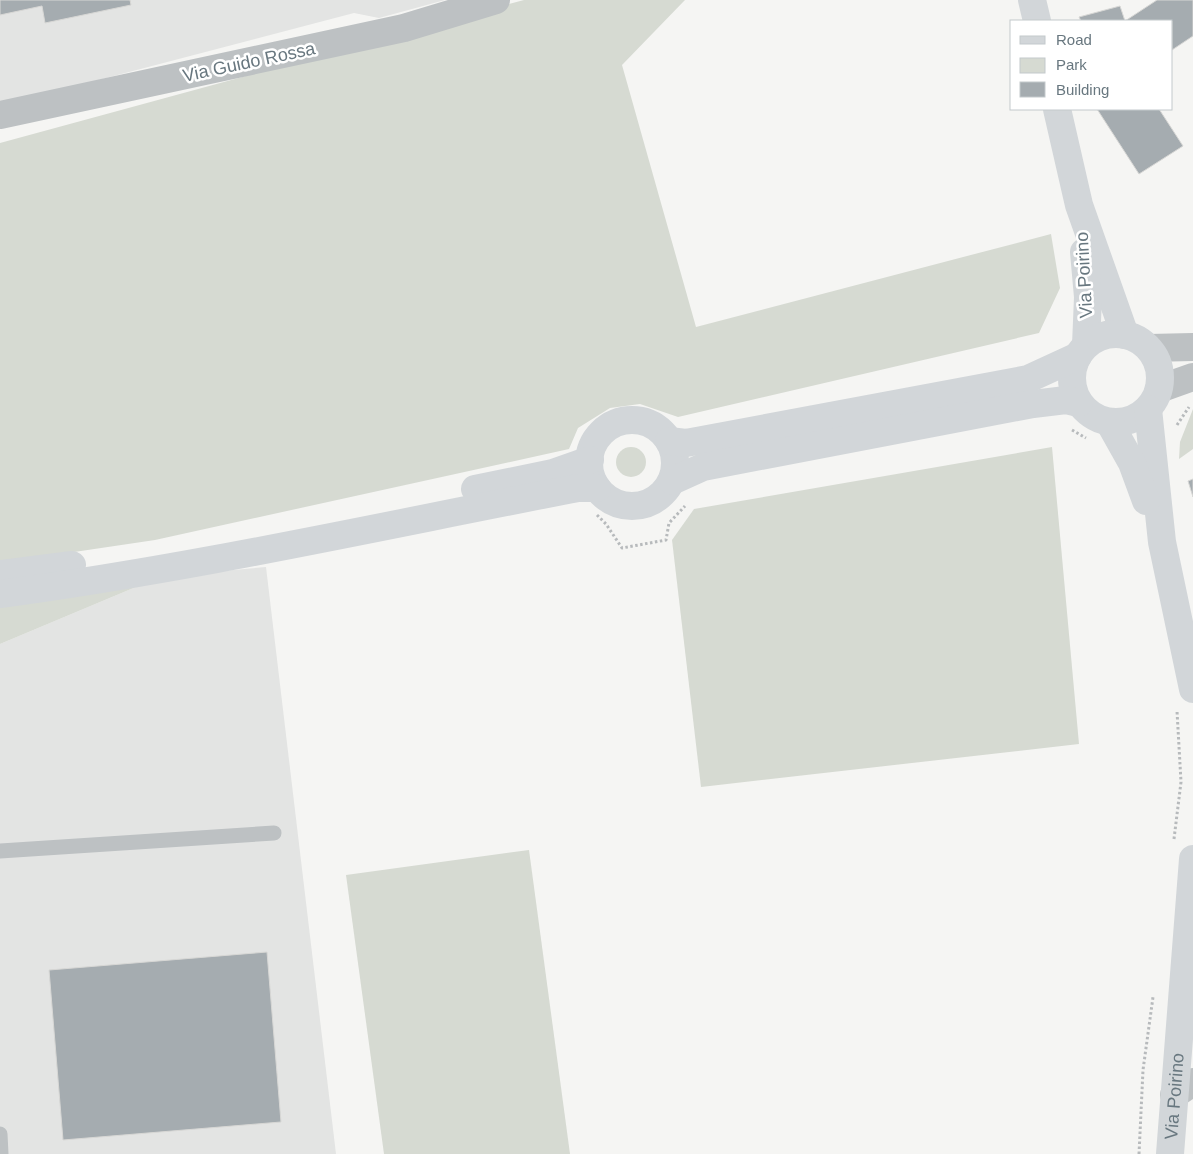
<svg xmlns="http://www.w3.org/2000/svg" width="1193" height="1154" font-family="Helvetica,sans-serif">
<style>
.built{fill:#e3e4e3}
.green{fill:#d6dad2}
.building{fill:#a5acb0;stroke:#d7d7d5}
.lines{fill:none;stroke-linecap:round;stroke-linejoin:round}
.path{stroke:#b7babc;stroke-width:3;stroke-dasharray:2.5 2.5;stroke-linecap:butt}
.lane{stroke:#bdc1c3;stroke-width:15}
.street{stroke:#bdc1c3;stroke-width:28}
.secondary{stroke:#d2d6d9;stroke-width:28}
.labels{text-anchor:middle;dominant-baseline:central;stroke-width:5;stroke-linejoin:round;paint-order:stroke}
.street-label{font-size:18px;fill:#68777f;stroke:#fff}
</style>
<rect width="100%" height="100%" fill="#f5f5f3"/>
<g class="built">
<polygon points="0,0 445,0 379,18 354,13 87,83 0,103"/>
<polygon points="266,567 336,1154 0,1154 0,644 143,584 198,573"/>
</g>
<g class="green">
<polygon points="524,0 685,0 622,65 696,327 1051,234 1060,288 1039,333 678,417 640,404 610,408 578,428 569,449 155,540 0,563 0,143"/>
<polygon points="1193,409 1193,449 1179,459 1180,442"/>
<circle cx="631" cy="462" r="15"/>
<polygon points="1052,447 1079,744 701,787 672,540 694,509"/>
<polygon points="143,584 0,644 0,602"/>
<polygon points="529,850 570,1154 384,1154 346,875"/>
</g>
<g class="building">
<polygon points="0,0 130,0 131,5 45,23 42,6 0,15"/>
<polygon points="1157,0 1193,0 1193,36 1172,50 1172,21 1081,21 1079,17 1120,6 1125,21"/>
<polygon points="1097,109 1159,109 1183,146 1139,174"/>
<polygon points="1193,479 1193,497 1188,481"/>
<polygon points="267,952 281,1122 63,1140 49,970"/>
</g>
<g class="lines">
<g class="path">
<polyline points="1177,425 1189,407"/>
<polyline points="1072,430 1086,438"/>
<polyline points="597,515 606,524 622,548 666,540 669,523 685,506"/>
<polyline points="1174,839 1181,782 1177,711"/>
<polyline points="1139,1154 1143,1070 1153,997"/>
</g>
<g class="lane">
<polyline points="0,851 274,833"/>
<polyline points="0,1134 1,1154"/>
</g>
<g class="street">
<polyline points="0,115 404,28 496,0"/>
<polyline points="1149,348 1193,347"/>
<polyline points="1159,389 1193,377"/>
<polyline points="1174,1095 1193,1082"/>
</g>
<g class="secondary">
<polyline points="1032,0 1037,21"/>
<polyline points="1057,109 1079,205 1125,335"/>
<polyline points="1084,252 1088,297 1086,345"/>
<circle cx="1116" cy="378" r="44"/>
<polyline points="1148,409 1162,542 1193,689"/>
<circle cx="632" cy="463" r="43"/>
<polyline points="1109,422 1132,463 1146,501"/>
<polyline points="669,441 686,443 1028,379 1078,356"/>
<polyline points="672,481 703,467 1033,404 1066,400 1079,403"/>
<polyline points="475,489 553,473 590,460"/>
<polyline points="0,574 72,565"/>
<path d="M0,594C194,568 386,525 578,488H597"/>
<path id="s1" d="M1170,1154L1193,859"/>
</g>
</g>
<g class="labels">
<g class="street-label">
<text transform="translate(249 62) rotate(-12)">Via Guido Rossa</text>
<text transform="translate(1084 275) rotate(-93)">Via Poirino</text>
<text stroke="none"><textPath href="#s1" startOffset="58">Via Poirino</textPath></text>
</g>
</g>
<rect x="1010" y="20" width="162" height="90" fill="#ffffff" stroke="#c3c9cc"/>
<rect x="1020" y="36" width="25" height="8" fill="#d2d6d9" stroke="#c3c9cc"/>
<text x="1056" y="45" font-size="15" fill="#68777f">Road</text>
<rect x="1020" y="58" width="25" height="15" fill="#d6dad2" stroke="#c3c9cc"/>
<text x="1056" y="70" font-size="15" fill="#68777f">Park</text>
<rect x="1020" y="82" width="25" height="15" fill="#a5acb0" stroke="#c3c9cc"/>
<text x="1056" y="95" font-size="15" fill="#68777f">Building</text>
</svg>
